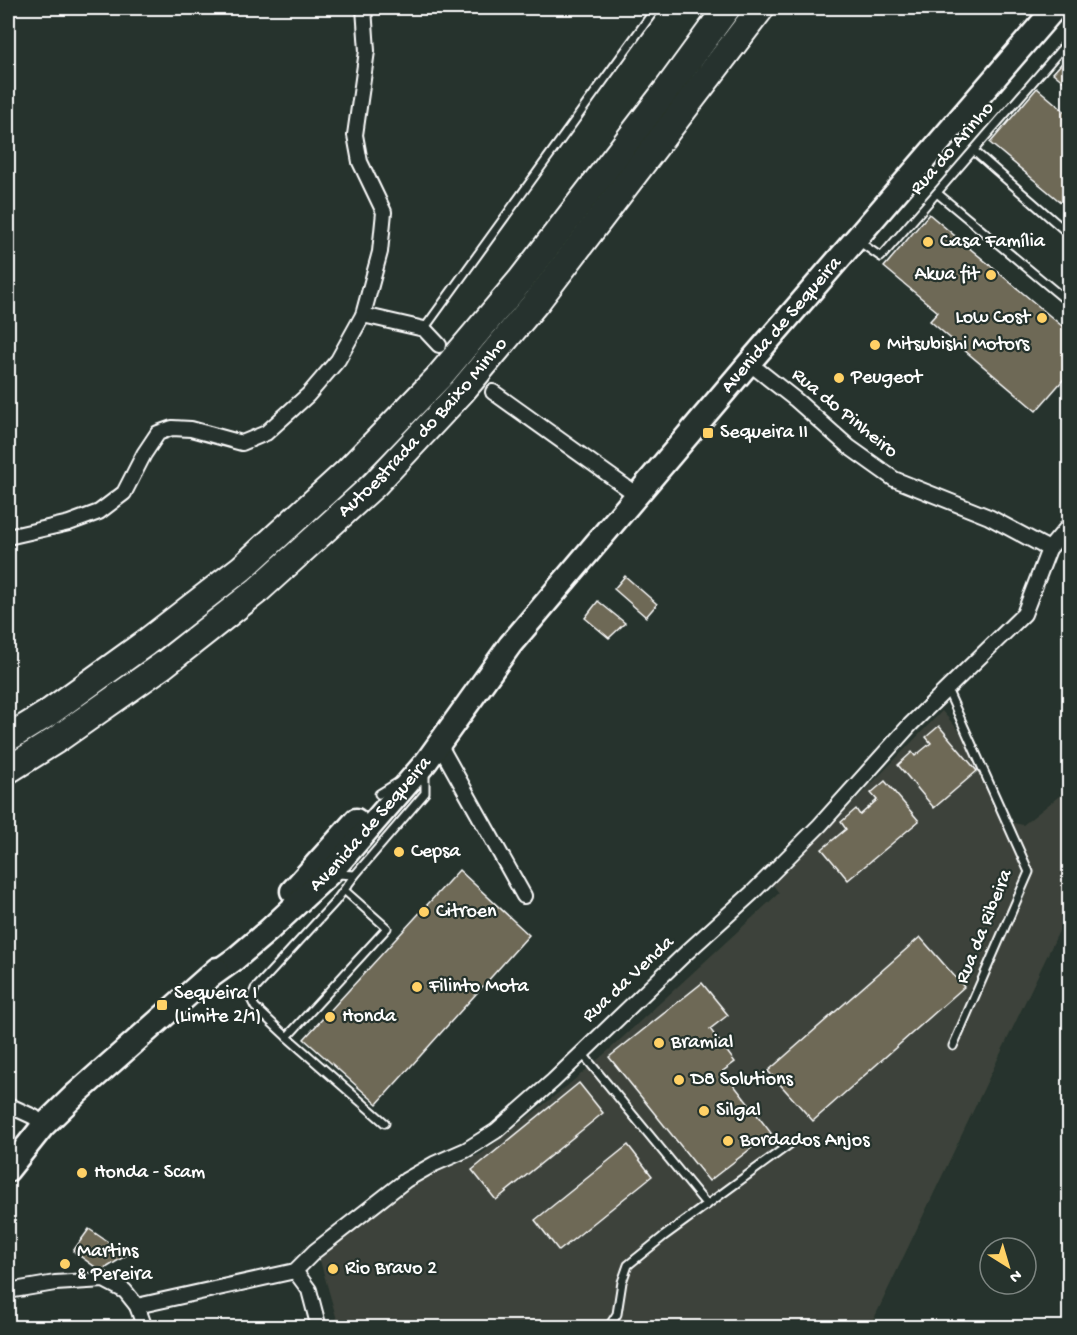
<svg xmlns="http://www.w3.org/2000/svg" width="1077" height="1335" font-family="'Gochi Hand',sans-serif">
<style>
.built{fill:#3c433a}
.building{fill:#6e6957;stroke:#fff;stroke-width:1.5}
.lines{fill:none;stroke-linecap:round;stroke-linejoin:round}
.service-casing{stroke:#fff;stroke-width:11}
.minor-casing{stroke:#fff;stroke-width:18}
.primary-casing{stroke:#fff;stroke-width:27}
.motorway-casing{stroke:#fff;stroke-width:30}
.service{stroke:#26332d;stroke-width:7}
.minor{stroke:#26332d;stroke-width:14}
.primary{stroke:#26332d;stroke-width:22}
.motorway{stroke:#26332d;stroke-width:26}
.poi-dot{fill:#ffd166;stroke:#26332d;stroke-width:2}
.labels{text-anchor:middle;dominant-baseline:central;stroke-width:4.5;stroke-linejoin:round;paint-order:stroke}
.street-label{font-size:20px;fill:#fff;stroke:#26332d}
.poi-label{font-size:20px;fill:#fff;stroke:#26332d;text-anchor:start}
</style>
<rect width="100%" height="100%" fill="#26332d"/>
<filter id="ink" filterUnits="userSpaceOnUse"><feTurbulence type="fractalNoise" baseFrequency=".0167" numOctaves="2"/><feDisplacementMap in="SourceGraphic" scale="12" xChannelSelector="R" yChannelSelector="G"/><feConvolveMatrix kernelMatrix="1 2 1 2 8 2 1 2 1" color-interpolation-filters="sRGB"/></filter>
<g filter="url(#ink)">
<polygon class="built" points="942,711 973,747 1005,821 1023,825 1063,793 1069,783 1069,910 870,1327 339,1327 319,1257 412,1185 428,1176 481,1154 567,1086 609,1050 779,893 773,885"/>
<g class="building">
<polygon points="1070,54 1070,87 1053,73"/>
<polygon points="1037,88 1070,116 1070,210 990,143"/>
<polygon points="929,214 1062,326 1070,317 1070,372 1036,411 930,321 938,312 884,267"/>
<polygon points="625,576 657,604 646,617 614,589"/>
<polygon points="598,601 625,623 609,638 585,618"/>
<polygon points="939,726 977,771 934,808 898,765 912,752 915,756 931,743 926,737"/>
<polygon points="885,781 919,821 848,880 822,849 846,829 841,822 856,809 860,815 877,800 871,793"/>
<polygon points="459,870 529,935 377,1104 304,1039"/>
<polygon points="920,937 964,987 813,1121 768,1071"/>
<polygon points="702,983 728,1015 710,1029 735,1062 723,1071 771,1133 709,1181 609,1057"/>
<polygon points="579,1083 603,1113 496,1200 472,1170"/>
<polygon points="628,1145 652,1176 559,1251 535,1220"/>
<polygon points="89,1229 127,1255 101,1271 73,1251"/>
</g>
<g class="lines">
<defs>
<g id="service">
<polyline points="974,151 1070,235"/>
<polyline points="937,193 1062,297 1070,287"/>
<polyline points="858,241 881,257 1070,39"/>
<polyline points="424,329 656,8"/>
<polyline points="947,689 1029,872 953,1046"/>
<polyline points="379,794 397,783"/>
<polyline points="337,874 355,875 425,793 425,774"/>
<polyline points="344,890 387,928 287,1037 255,1007 251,999 255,989 335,902 355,875"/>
<polyline points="287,1037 385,1123"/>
<polyline points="581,1052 707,1205"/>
<polyline points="608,1328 617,1314 622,1282 628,1265 664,1236 790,1144"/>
</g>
<g id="minor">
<polyline points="363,315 424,329 439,345"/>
<polyline points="749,363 796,400 849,447 894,479 989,517 1049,549"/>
<polyline points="493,392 637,495"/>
<polyline points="8,537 69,523 99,512 124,493 144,454 158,433 172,428 191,429 242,443 266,433 308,395 338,360 363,315 380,252 384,212 360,162 355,135 367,51 364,8"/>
<polyline points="439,744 524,896"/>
<polyline points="8,1105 34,1117 43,1126"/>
<polyline points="295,1271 309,1290 319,1328"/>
<polyline points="8,1291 55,1283 104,1280 125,1291 137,1306 145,1328"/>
<polyline points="137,1306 295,1271 315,1251 406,1180 434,1164 466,1150 496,1131 553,1081 687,952 752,893 820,825 910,725 1024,614 1049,549 1070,524"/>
</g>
<g id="primary">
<polyline points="292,891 356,820"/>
<path id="s1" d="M207,979L235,959L269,930L330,873L426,762L510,645L749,363L1055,8"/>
<polyline points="8,1170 43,1126 77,1093 217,969"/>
</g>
<g id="motorway">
<polyline points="8,738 47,714 144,644 242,568 348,471 438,378 521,280 667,90 727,8"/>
<path id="s2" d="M8,770L56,740L163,665L258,590L375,484L461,392L538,300L761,8"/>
</g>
</defs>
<use href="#service" class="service-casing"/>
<use href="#minor" class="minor-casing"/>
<use href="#primary" class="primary-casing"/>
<use href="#motorway" class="motorway-casing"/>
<use href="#service" class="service"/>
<use href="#minor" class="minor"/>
<use href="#primary" class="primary"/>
<use href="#motorway" class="motorway"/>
</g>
</g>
<g class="poi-dot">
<circle cx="928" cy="242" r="6"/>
<circle cx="991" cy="275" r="6"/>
<circle cx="1042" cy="318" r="6"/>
<circle cx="875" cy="345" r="6"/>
<circle cx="839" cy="378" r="6"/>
<rect x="702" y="427" width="12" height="12" rx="3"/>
<circle cx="399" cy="852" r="6"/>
<circle cx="424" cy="912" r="6"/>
<circle cx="417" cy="987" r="6"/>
<rect x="156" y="999" width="12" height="12" rx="3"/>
<circle cx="330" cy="1017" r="6"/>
<circle cx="659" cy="1043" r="6"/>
<circle cx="679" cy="1080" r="6"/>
<circle cx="704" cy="1111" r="6"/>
<circle cx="728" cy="1141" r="6"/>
<circle cx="82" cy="1173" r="6"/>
<circle cx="65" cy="1264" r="6"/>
<circle cx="333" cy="1269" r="6"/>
</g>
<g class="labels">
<g class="street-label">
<text transform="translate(953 149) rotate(-49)">Rua do Arinho</text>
<text stroke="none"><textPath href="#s1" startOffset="873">Avenida de Sequeira</textPath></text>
<text transform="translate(844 414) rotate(39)">Rua do Pinheiro</text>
<text stroke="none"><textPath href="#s2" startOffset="540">Autoestrada do Baixo Minho</textPath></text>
<text stroke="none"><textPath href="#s1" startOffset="226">Avenida de Sequeira</textPath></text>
<text transform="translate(985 927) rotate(-68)">Rua da Ribeira</text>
<text transform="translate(629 980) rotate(-43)">Rua da Venda</text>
</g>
<g class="poi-label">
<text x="940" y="242">Casa Família</text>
<text x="979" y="275" text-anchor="end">Akua fit</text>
<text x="1030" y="318" text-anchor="end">Low Cost</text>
<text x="887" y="345">Mitsubishi Motors</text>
<text x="851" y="378">Peugeot</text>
<text x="720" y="433">Sequeira II</text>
<text x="411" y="852">Cepsa</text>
<text x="436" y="912">Citroen</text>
<text x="429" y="987">Filinto Mota</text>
<text x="174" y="994">Sequeira I<tspan x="174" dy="23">(Limite 2/1)</tspan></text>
<text x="342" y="1017">Honda</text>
<text x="671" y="1043">Bramial</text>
<text x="691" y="1080">D8 Solutions</text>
<text x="716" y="1111">Silgal</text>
<text x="740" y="1141">Bordados Anjos</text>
<text x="94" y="1173">Honda - Scam</text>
<text x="77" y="1252">Martins<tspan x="77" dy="23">&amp; Pereira</tspan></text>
<text x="345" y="1269">Rio Bravo 2</text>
</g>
</g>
<rect width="1077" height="1335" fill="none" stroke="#26332d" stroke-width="30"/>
<rect x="15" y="15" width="1047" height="1305" fill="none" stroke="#fff" stroke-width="2" filter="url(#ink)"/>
<g transform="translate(1008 1266) rotate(143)"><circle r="28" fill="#26332d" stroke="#7d8581" stroke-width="1.5"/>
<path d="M0-4.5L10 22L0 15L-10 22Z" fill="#ffd166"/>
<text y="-9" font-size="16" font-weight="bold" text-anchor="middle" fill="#ffffff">N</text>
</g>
</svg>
